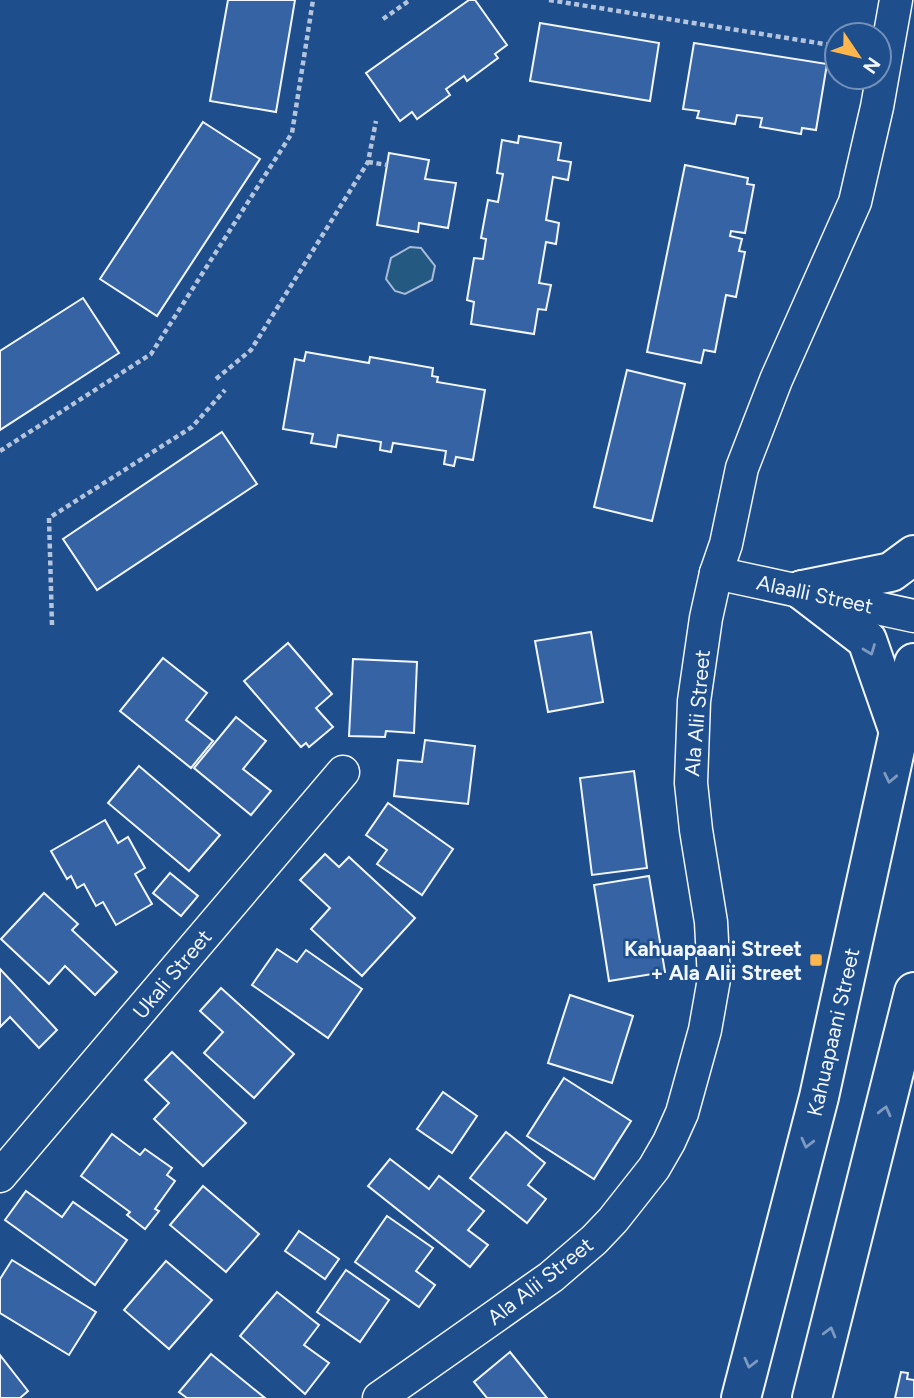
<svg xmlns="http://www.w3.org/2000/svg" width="914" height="1398" font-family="Figtree,sans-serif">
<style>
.green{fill:#245a82;stroke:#a8bbd7;stroke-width:2}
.building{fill:#3563a3;stroke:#f2f6ff;stroke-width:2}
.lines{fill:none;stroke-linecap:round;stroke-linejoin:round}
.minor-casing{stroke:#f2f6ff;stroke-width:35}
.major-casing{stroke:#f2f6ff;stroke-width:42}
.path{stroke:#b3c4dc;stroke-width:4.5;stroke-dasharray:5 3.5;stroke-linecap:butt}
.minor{stroke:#1f4e8c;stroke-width:32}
.major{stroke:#1f4e8c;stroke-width:38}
.oneway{stroke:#7e9ac0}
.poi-dot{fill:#ffb74d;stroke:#1f4e8c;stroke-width:2.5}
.labels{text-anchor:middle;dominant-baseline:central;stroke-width:5;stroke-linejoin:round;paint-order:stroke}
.street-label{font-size:21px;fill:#f2f6ff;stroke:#1f4e8c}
.poi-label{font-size:21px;font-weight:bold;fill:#f2f6ff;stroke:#1f4e8c;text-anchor:end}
</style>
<rect width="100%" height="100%" fill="#1f4e8c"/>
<polygon class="green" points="410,247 421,248 435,266 432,280 405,294 395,291 386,279 391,258"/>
<g class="building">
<polygon points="228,0 295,0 276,112 210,101"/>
<polygon points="469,0 475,0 507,45 495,54 498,58 467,81 464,76 446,89 450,95 417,119 412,112 400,121 366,73"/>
<polygon points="540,23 659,43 650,101 530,81"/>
<polygon points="694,43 827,64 816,130 802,128 801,134 760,127 762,118 737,115 735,124 697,118 699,111 683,109"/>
<polygon points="203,122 260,159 157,316 100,279"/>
<polygon points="519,136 561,143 558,160 571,162 568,180 553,177 546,220 559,223 556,244 546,242 539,283 551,285 546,310 538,309 534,334 471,324 474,302 467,300 474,258 483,259 486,239 481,238 488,200 498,202 503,174 497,173 502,140 518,143"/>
<polygon points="389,153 429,160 425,179 456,183 448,228 419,223 418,232 377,225"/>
<polygon points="685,165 748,178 747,184 754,185 745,233 731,231 730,236 742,239 739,251 745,252 736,297 726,295 715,352 704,350 701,363 647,352"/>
<polygon points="83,298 119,353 0,430 0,351"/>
<polygon points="306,352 369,363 370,357 433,368 432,376 438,377 437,382 485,390 473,460 456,457 454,466 444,464 446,451 393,443 391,452 380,450 381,442 338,435 336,447 311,443 313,434 283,429 295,359 304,361"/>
<polygon points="627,370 685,384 652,521 594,507"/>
<polygon points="222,432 257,484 97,590 63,539"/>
<polygon points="591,632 603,702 548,712 535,641"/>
<polygon points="288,643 332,694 316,708 333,727 309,747 306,743 301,747 244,681"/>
<polygon points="163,658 207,693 186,720 213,741 191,768 120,711"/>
<polygon points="353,659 417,662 414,733 386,731 385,737 349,736"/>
<polygon points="236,717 266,741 243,769 271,791 251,815 194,768"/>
<polygon points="425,740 475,746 468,804 394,796 398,760 422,762"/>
<polygon points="139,766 220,835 189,871 108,803"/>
<polygon points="634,771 647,868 592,875 580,778"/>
<polygon points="388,803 453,849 422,895 377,864 387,850 366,835"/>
<polygon points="105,820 118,843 128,837 145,868 135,874 152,904 116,925 103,902 96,906 84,884 77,888 71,876 67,879 51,851"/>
<polygon points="325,854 339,867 349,857 415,918 362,976 311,929 330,908 300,880"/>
<polygon points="170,873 198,896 181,916 153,893"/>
<polygon points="649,876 665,972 609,981 594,885"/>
<polygon points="44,893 78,924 72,930 117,972 95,995 65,966 49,984 1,939"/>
<polygon points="277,949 297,962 306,950 362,989 328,1038 252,985"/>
<polygon points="0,969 57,1030 39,1048 10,1017 0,1027"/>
<polygon points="221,988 294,1054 254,1098 204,1053 223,1032 200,1011"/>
<polygon points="570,995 633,1016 612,1083 548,1063"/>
<polygon points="172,1052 246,1123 203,1166 154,1119 169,1103 145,1080"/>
<polygon points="564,1078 631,1121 594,1179 527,1136"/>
<polygon points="443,1092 477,1116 452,1153 417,1129"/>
<polygon points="506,1132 545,1163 528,1185 546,1199 527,1223 470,1178"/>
<polygon points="112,1134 140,1155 145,1149 172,1168 167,1175 175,1181 155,1209 159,1211 145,1229 127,1215 130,1212 81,1176"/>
<polygon points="390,1159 429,1189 439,1176 484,1211 468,1230 488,1245 470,1267 368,1186"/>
<polygon points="203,1186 259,1234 226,1272 170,1225"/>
<polygon points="26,1191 62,1217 73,1202 127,1240 95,1285 5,1220"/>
<polygon points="387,1216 433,1248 416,1271 435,1285 419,1307 355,1262"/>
<polygon points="299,1231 339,1259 325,1279 285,1251"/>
<polygon points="12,1260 96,1312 69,1355 0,1313 0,1279"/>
<polygon points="166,1261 212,1300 169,1349 124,1310"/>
<polygon points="346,1270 389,1300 360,1342 317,1312"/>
<polygon points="277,1292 319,1325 304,1345 329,1363 305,1394 240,1336"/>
<polygon points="510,1352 547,1398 487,1398 474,1382"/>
<polygon points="211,1354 265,1398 187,1398 179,1392"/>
<polygon points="0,1355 28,1391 20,1398 0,1398"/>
<polygon points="901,1372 908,1373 907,1379 914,1380 914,1398 895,1398"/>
</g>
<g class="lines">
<defs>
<g id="minor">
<polyline points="716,573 914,616"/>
<polyline points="0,1176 343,772"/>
<polyline points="379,1398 551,1277 594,1240 613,1220 654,1168 669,1142 682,1113 705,1030 714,979 711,922 696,830 691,783 694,701 706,618 716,573 726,544 742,468 776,380 855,202 877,107 896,0"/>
</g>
<g id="major">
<polyline points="802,590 867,640 899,732"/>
<polyline points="802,590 891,572 914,555"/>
<polyline points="741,1398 819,1097 914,663"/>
<polyline points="812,1398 914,992"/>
</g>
</defs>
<use href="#minor" class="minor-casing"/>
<use href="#major" class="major-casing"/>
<g class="path">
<polyline points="549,0 837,46"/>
<polyline points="383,19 410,0"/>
<polyline points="368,162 387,165"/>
<polyline points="216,379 251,350 368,162 376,121"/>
<polyline points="0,451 151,354 292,133 313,0"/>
<polyline points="52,625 49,518 192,427 225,390"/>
</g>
<use href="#minor" class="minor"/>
<use href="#major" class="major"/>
</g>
<defs><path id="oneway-chevron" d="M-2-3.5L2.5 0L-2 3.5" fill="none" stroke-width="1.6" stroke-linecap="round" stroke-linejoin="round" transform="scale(1.75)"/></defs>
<g class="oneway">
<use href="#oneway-chevron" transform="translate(870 650) rotate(69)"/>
<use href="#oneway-chevron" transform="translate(890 778) rotate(102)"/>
<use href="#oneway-chevron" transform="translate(885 1111) rotate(-76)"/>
<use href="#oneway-chevron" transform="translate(807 1143) rotate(104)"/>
<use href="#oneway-chevron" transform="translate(830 1332) rotate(-75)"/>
<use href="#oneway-chevron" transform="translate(750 1363) rotate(104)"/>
</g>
<rect class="poi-dot" x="809" y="953" width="14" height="14" rx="3.5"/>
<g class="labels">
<g class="street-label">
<text transform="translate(815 594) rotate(12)">Alaalli Street</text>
<text transform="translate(697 713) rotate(-85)">Ala Alii Street</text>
<text transform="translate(172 974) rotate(-50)">Ukali Street</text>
<text transform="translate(833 1032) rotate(-77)">Kahuapaani Street</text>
<text transform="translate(540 1281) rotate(-38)">Ala Alii Street</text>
</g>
<g class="poi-label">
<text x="802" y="948">Kahuapaani Street<tspan x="802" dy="24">+ Ala Alii Street</tspan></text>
</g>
</g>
<g transform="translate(858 56) rotate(125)"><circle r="33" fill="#1f4e8c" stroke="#7391ba" stroke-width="2"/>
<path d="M0-5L12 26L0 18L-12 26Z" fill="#ffb74d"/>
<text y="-10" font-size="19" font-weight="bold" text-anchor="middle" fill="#f2f6ff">N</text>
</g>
</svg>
